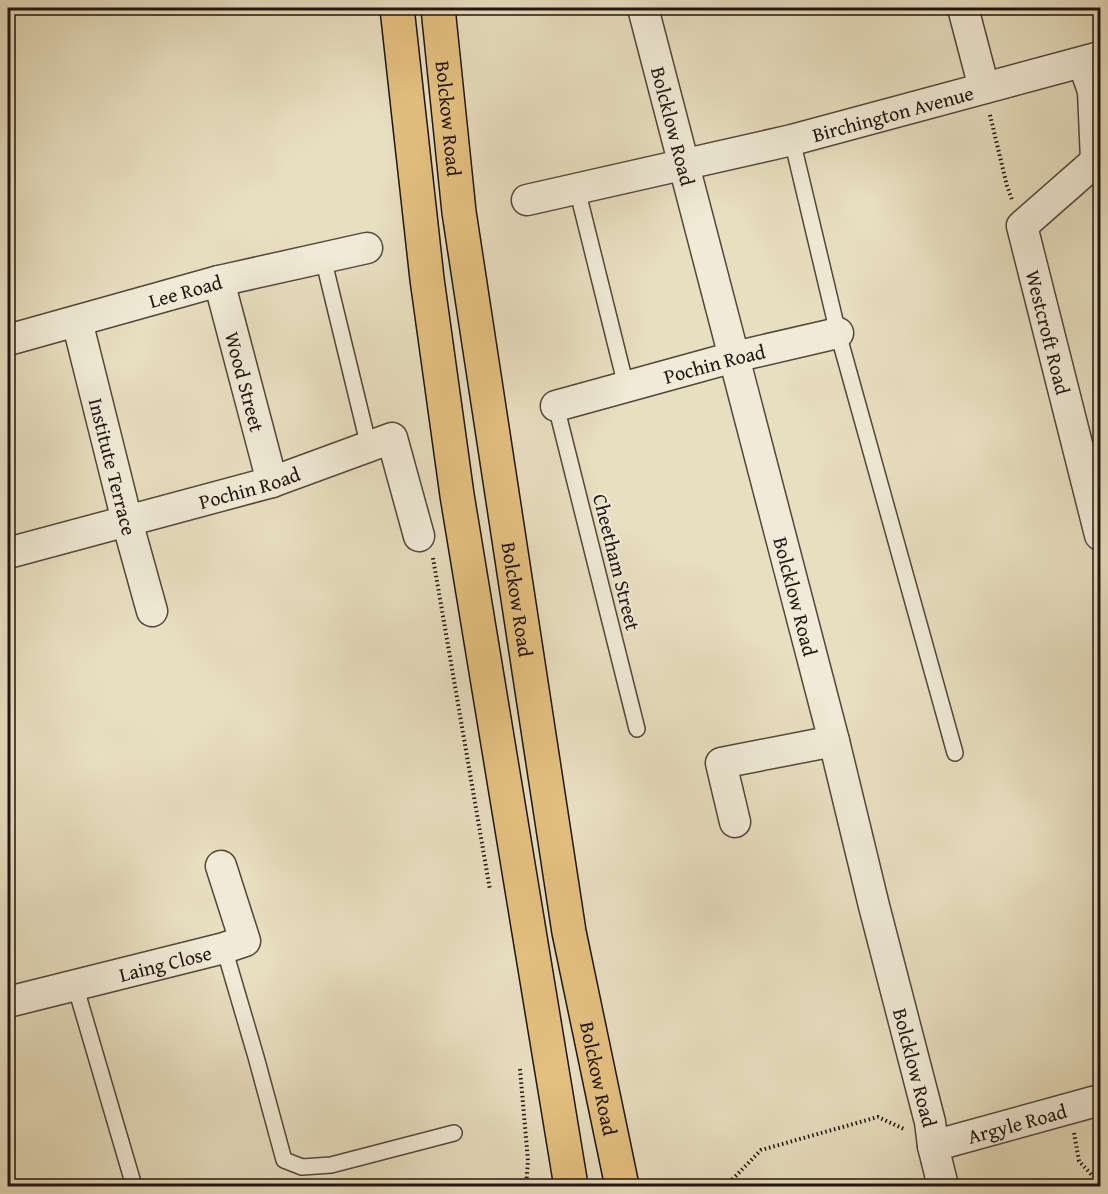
<svg xmlns="http://www.w3.org/2000/svg" width="1108" height="1194" font-family="'Gentium Book Plus',serif">
<style>
.building{fill:url(#building-back-hatch);stroke:#20140f;stroke-width:1.5;filter:url(#shadow)}
.lines{fill:none;stroke-linecap:round;stroke-linejoin:round}
.lane-casing{stroke:#52473b;stroke-width:18}
.street-casing{stroke:#52473b;stroke-width:33}
.highway-casing{stroke:#20140f;stroke-width:36}
.path{stroke:#20140f;stroke-width:4;stroke-dasharray:1.5 3;stroke-linecap:butt}
.lane{stroke:#f0ead6;stroke-width:15}
.street{stroke:#f0ead6;stroke-width:30}
.highway{stroke:#e4c080;stroke-width:33}
.labels{text-anchor:middle;dominant-baseline:central;stroke-width:4.5;stroke-linejoin:round;paint-order:stroke}
.street-label{font-size:20px;fill:#20140f;stroke:#f0ead6}
</style>
<defs>
<pattern id="building-back-hatch" width="6" height="6" patternUnits="userSpaceOnUse" patternTransform="scale(1.5)"><rect width="6" height="6" fill="#dfa177"/><path d="M-1 5l2 2M0 0l6 6M5-1l2 2" fill="none" stroke="#b48260"/></pattern>
<filter id="shadow"><feDropShadow dx="5.5" dy="5.5" stdDeviation="0" flood-color="#0004"/></filter>
</defs>
<rect width="100%" height="100%" fill="#e8dfc0"/>
<filter id="stains"><feTurbulence type="fractalNoise" baseFrequency=".00333" numOctaves="4"/><feColorMatrix values="0 0 0 0 .2 0 0 0 0 .09 0 0 0 0 .02 0 0 0 .5 -.17"/></filter>
<radialGradient id="worn" r=".72"><stop offset=".6" stop-color="#630" stop-opacity="0"/><stop offset="1" stop-color="#630" stop-opacity=".3"/></radialGradient>
<polygon class="building" points="8,473 14,498 8,500"/>
<g class="lines">
<defs>
<g id="lane">
<polyline points="792,140 838,333 955,753"/>
<polyline points="577,189 626,386"/>
<polyline points="323,258 369,447"/>
<polyline points="556,406 637,729"/>
<polyline points="224,948 256,1057 284,1160 302,1167 331,1165 454,1133"/>
<polyline points="75,985 134,1186"/>
</g>
<g id="street">
<path id="s1" d="M643,8L834,741L874,906L930,1122L933,1146L943,1186"/>
<polyline points="963,8 984,88"/>
<polyline points="1083,62 1093,91 1096,161 1100,163"/>
<path id="s2" d="M1096,161L1022,226L1100,535"/>
<path id="s3" d="M527,200L792,140L1100,57"/>
<path id="s4" d="M219,281L272,482"/>
<path id="s5" d="M77,321L127,521L152,611"/>
<path id="s6" d="M8,340L219,281L367,248"/>
<path id="s7" d="M556,406L734,357L838,333"/>
<path id="s8" d="M8,553L272,482L392,438L419,536"/>
<polyline points="735,822 721,763 834,741"/>
<path id="s9" d="M8,1002L224,948L245,941L221,866"/>
<path id="s10" d="M933,1146L1100,1100"/>
</g>
<g id="highway">
<polyline points="397,8 427,279 457,495 571,1186"/>
<path id="s11" d="M438,8L459,212L569,932L622,1186"/>
</g>
</defs>
<use href="#lane" class="lane-casing"/>
<use href="#street" class="street-casing"/>
<use href="#highway" class="highway-casing"/>
<g class="path">
<polyline points="990,115 1007,186 1012,200"/>
<polyline points="433,558 490,890"/>
<polyline points="520,1069 528,1161 526,1186"/>
<polyline points="1074,1133 1079,1161 1100,1184"/>
<polyline points="726,1186 761,1150 878,1117 904,1129"/>
</g>
<use href="#lane" class="lane"/>
<use href="#street" class="street"/>
<use href="#highway" class="highway"/>
</g>
<g class="labels">
<g class="street-label">
<text stroke="none"><textPath href="#s3" startOffset="376">Birchington Avenue</textPath></text>
<text stroke="none"><textPath href="#s11" startOffset="111">Bolckow Road</textPath></text>
<text stroke="none"><textPath href="#s1" startOffset="122">Bolcklow Road</textPath></text>
<text stroke="none"><textPath href="#s6" startOffset="184">Lee Road</textPath></text>
<text stroke="none"><textPath href="#s2" startOffset="208">Westcroft Road</textPath></text>
<text stroke="none"><textPath href="#s7" startOffset="164">Pochin Road</textPath></text>
<text stroke="none"><textPath href="#s4" startOffset="104">Wood Street</textPath></text>
<text stroke="none"><textPath href="#s5" startOffset="150">Institute Terrace</textPath></text>
<text stroke="none"><textPath href="#s8" startOffset="250">Pochin Road</textPath></text>
<text transform="translate(617 562) rotate(76)">Cheetham Street</text>
<text stroke="none"><textPath href="#s1" startOffset="608">Bolcklow Road</textPath></text>
<text stroke="none"><textPath href="#s11" startOffset="597">Bolckow Road</textPath></text>
<text stroke="none"><textPath href="#s9" startOffset="162">Laing Close</textPath></text>
<text stroke="none"><textPath href="#s1" startOffset="1094">Bolcklow Road</textPath></text>
<text stroke="none"><textPath href="#s11" startOffset="1083">Bolckow Road</textPath></text>
<text stroke="none"><textPath href="#s10" startOffset="87">Argyle Road</textPath></text>
</g>
</g>
<rect width="1108" height="1194" fill="none" stroke="#e8dfc0" stroke-width="30"/>
<rect x="9" y="9" width="1090" height="1176" fill="none" stroke="#20140f" stroke-width="3"/>
<rect x="15" y="15" width="1078" height="1164" fill="none" stroke="#20140f" stroke-width="1.5"/>
<rect width="100%" height="100%" filter="url(#stains)"/>
<rect width="100%" height="100%" fill="url(#worn)"/>
</svg>
